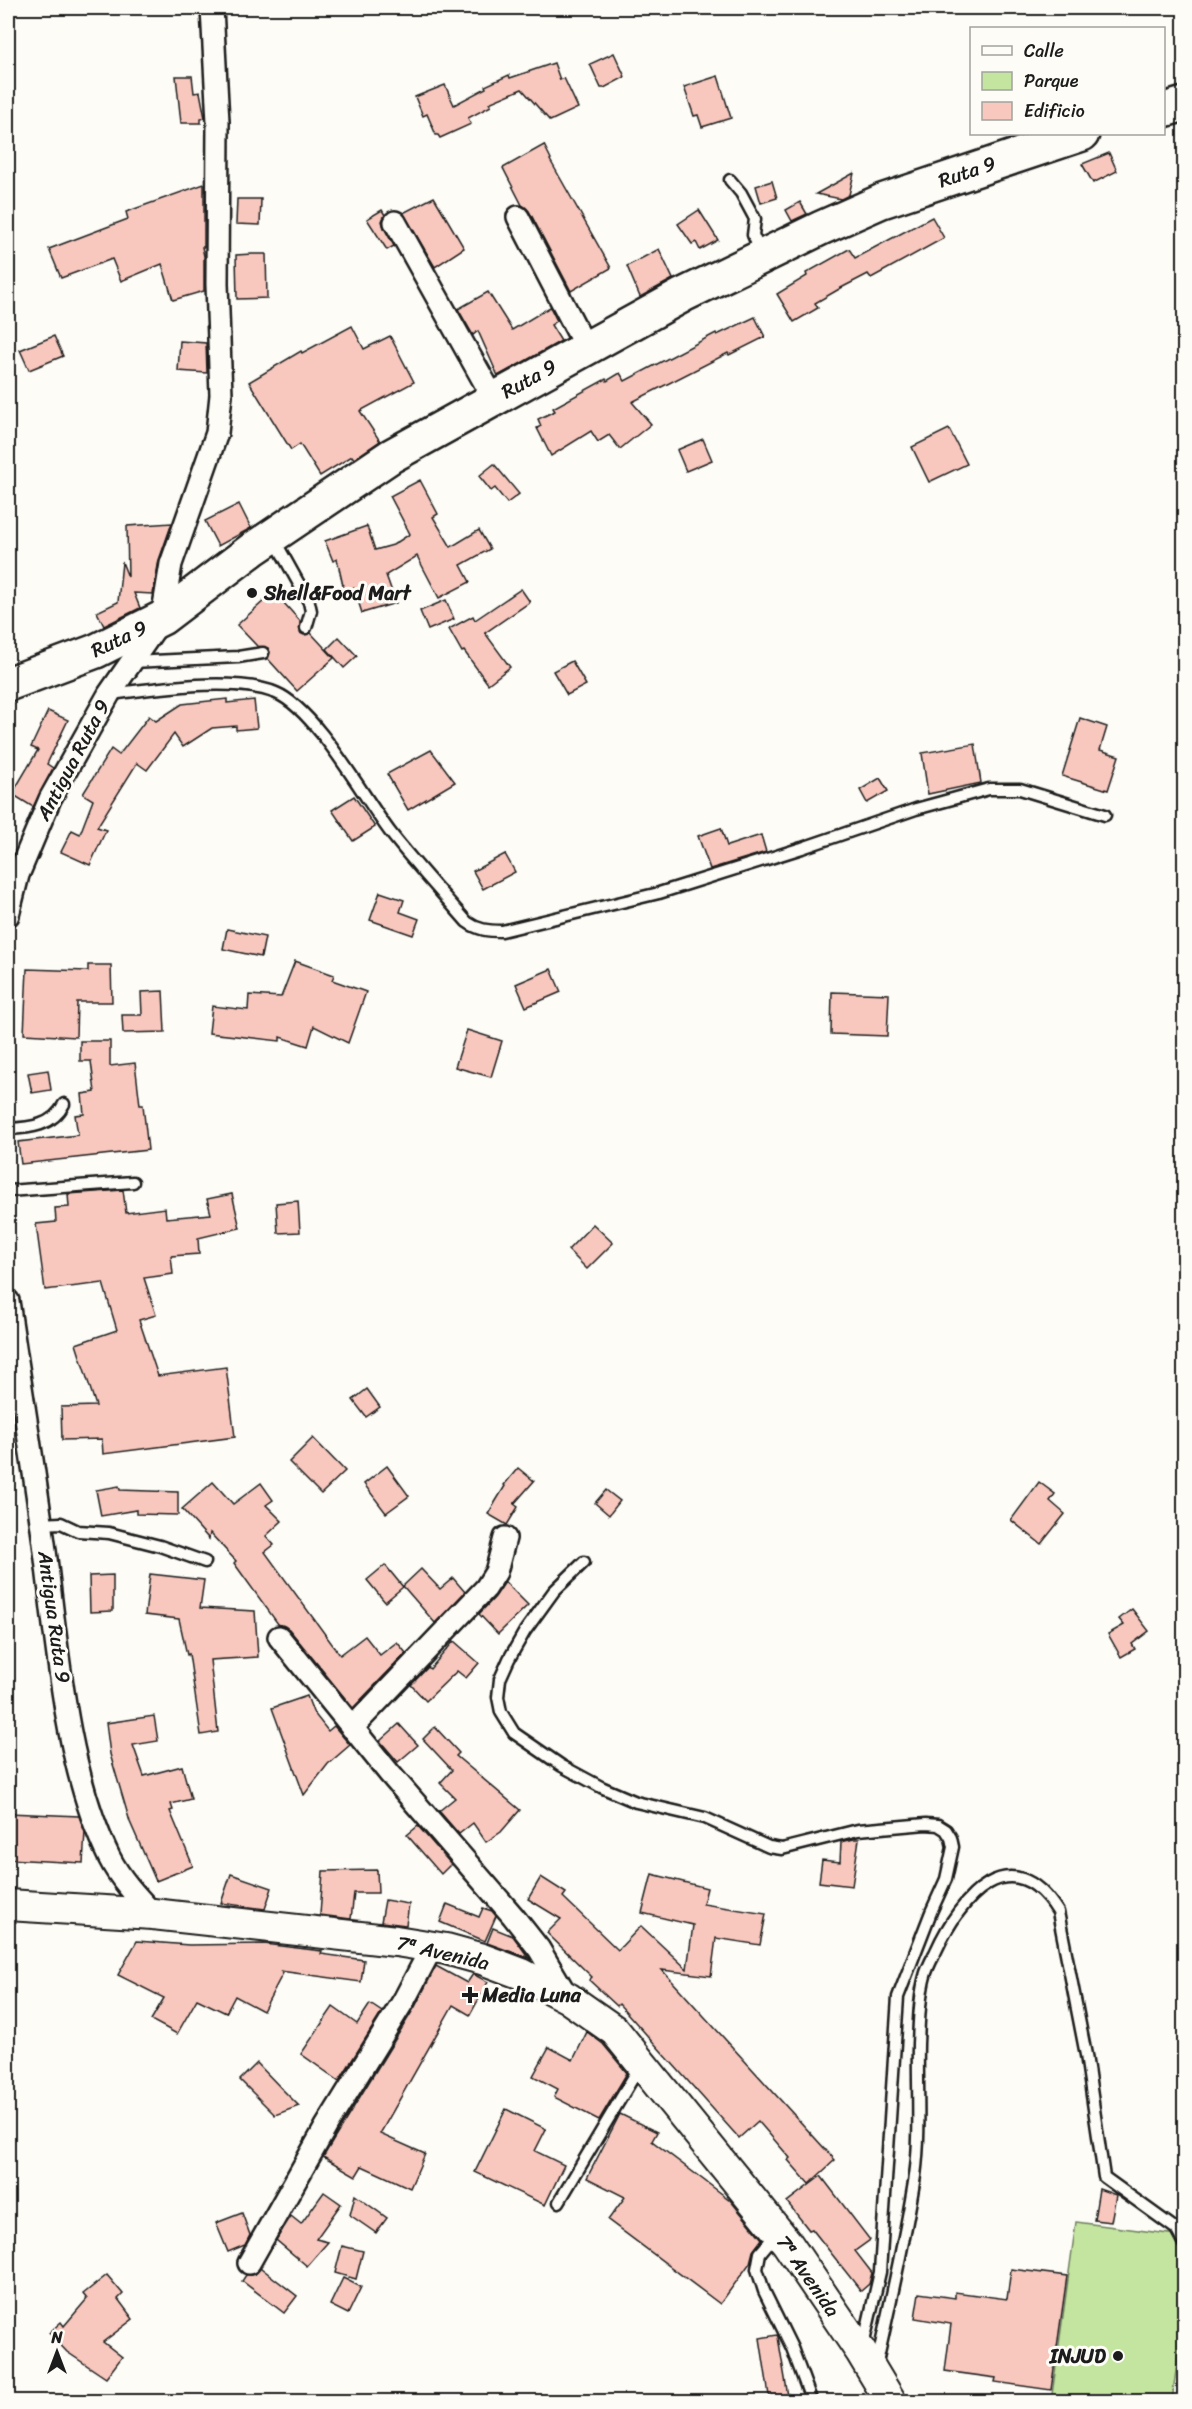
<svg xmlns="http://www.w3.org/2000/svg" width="1192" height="2409" font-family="Sriracha,sans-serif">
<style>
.green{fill:#c3e59f;stroke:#70805e;stroke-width:1.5}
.building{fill:#f8c8be;stroke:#1c1c1c;stroke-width:1.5}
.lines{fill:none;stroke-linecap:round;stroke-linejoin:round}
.service-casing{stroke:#1c1c1c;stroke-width:15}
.minor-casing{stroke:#1c1c1c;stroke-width:26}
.secondary-casing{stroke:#1c1c1c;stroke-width:34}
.primary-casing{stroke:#1c1c1c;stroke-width:38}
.service{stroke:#fdfcf7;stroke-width:10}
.minor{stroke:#fdfcf7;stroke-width:21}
.secondary{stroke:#fdfcf7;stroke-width:30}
.primary{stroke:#fdfcf7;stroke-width:33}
.poi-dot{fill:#1c1c1c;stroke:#fdfcf7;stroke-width:2}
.labels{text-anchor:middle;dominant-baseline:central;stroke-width:6;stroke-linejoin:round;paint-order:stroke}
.street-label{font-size:20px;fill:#1c1c1c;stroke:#fdfcf7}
.poi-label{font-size:20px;font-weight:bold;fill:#1c1c1c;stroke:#fdfcf7;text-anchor:start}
</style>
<rect width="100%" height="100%" fill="#fdfcf7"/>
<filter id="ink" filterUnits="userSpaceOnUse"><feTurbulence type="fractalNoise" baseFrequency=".0167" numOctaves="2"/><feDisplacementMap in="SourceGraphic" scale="12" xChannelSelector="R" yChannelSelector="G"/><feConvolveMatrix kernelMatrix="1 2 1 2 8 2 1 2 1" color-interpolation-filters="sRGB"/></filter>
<g filter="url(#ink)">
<polygon class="green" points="1076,2222 1184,2236 1184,2310 1172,2401 1051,2402"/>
<g class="building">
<polygon points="614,53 625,77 604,88 601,88 590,64"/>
<polygon points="554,63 560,80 564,78 578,108 550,121 522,89 489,103 491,106 468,118 471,124 440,138 438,135 436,135 427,114 423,116 415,97 445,85 454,105 486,88 485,86 509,75 510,78"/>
<polygon points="176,76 192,76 194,93 200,92 205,118 201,119 201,123 181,123"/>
<polygon points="718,76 731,118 702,127 698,115 694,116 684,87"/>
<polygon points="544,145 551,159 550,160 611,268 571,291 529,211 522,205 503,168"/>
<polygon points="1109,153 1117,171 1093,183 1082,164"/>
<polygon points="854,173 849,195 841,199 816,194"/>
<polygon points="772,181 777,198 761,203 756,186"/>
<polygon points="204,184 204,247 202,247 204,256 204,291 173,300 162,264 121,281 112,259 61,278 49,249 128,219 126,212"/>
<polygon points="434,197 464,248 435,267 403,213"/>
<polygon points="237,199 261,199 260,225 236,224"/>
<polygon points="800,202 807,214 792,221 786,210"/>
<polygon points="382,210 385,215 382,221 384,228 394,246 387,250 367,219"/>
<polygon points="699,210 718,240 700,250 696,242 692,244 678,224"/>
<polygon points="932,217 944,238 871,278 868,274 841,288 815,303 818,308 794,322 777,294 807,276 806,273 849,249 855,258"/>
<polygon points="659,249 673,279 640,297 627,266"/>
<polygon points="252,254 266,254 267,298 237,299 236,255"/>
<polygon points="488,292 512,330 550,307 557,321 551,325 561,341 498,376 478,331 473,335 458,309"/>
<polygon points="755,317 765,337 729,355 728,353 632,402 651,424 620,449 609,435 598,442 591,431 551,456 537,428 541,426 538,419 555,411 553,408 606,379 607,381 620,373 625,381 716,333 717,335"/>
<polygon points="352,326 364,349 390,336 414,382 360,411 380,441 354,459 352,456 320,476 300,444 291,450 249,382 301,351 302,353"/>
<polygon points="54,336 63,356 29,370 20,350"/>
<polygon points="180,341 206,343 207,373 178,371"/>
<polygon points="949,429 967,464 929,482 912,447"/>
<polygon points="703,439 712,460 686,471 677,450"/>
<polygon points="494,464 519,494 507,503 495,488 491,491 479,476"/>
<polygon points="420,480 438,514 433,517 451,547 479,530 490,549 461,565 470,582 439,598 417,556 386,575 396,603 362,613 354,588 344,590 337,559 333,561 325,541 367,526 375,550 393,545 410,534 390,496"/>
<polygon points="239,504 251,528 218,546 205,521"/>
<polygon points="172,523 159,560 153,594 134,593 140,608 104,626 97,612 118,602 122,562 128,577 127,526"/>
<polygon points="521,589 530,602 485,633 510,667 488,684 464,651 462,652 449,629 473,616 475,620"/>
<polygon points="274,592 300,621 300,633 304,635 311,633 334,658 297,691 268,659 270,652 268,648 257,646 237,625"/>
<polygon points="446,600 454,619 428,630 420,611"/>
<polygon points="339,637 357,656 344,668 327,649"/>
<polygon points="572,661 586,685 567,695 553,671"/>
<polygon points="227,699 227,703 254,700 257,728 236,730 236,726 212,728 183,747 174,734 147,770 137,763 97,827 106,830 90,865 61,852 72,830 80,834 93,800 83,794 111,749 119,755 149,716 156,721 182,704"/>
<polygon points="48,711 68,720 47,764 53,768 33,807 12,794 38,750 31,747"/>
<polygon points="1080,718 1107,727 1100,750 1119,756 1108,790 1062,776"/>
<polygon points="975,744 981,783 928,794 922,753"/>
<polygon points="431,750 455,782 408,810 387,774"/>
<polygon points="880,778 888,791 867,803 860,790"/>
<polygon points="354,796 375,827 353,841 332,810"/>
<polygon points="721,828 727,846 761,835 766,852 710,869 698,836"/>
<polygon points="505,854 515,872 483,889 473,871"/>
<polygon points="380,892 404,900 400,912 419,919 413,935 370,920"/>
<polygon points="227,929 265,937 261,957 223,949"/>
<polygon points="295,961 334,975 332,980 366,992 348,1043 314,1026 308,1046 280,1037 280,1041 209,1033 212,1006 248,1010 249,995 281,997"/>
<polygon points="88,965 111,965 112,1002 77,1002 76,1037 24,1034 27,969 88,971"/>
<polygon points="551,969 561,992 526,1007 516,984"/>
<polygon points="163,991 165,1032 123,1033 122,1015 142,1015 141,992"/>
<polygon points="832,992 889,994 887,1036 831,1034"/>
<polygon points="467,1030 502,1041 491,1077 455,1067"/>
<polygon points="80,1041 110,1041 110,1066 135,1063 140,1105 143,1105 148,1150 21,1164 18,1142 78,1135 75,1115 84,1114 82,1094 95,1092 91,1061 80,1061"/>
<polygon points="48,1070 51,1090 32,1093 28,1073"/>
<polygon points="123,1190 126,1213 165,1208 166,1218 211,1214 207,1199 232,1194 240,1228 198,1238 199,1254 171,1256 173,1274 144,1278 156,1315 139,1320 158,1376 226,1367 235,1437 103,1454 102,1439 62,1440 61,1407 96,1406 76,1344 117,1330 103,1283 45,1290 36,1224 56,1222 55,1208 69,1207 68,1194"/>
<polygon points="298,1201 300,1232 278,1233 276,1203"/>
<polygon points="593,1224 613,1243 587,1269 568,1250"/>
<polygon points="367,1389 380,1407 366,1417 353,1400"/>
<polygon points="313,1438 345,1471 321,1494 289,1462"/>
<polygon points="387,1466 409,1496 386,1513 364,1484"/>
<polygon points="518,1468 534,1481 514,1504 518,1507 507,1525 488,1514 505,1486 504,1485"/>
<polygon points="213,1482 233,1504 261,1483 273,1500 266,1505 282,1521 266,1536 274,1545 265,1552 340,1655 365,1636 380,1655 397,1642 406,1653 353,1708 289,1629 278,1624 234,1563 236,1561 210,1533 209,1539 182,1509"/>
<polygon points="1039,1482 1055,1494 1050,1501 1065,1514 1041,1544 1011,1520"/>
<polygon points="119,1486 120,1490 178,1492 178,1515 136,1514 136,1510 101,1516 96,1490"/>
<polygon points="606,1490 620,1501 609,1515 595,1503"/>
<polygon points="385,1565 403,1587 385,1602 367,1580"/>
<polygon points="421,1569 440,1589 453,1578 465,1592 435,1623 403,1586"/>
<polygon points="150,1574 204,1580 200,1608 255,1611 258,1657 210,1660 218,1732 201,1735 189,1654 187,1655 179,1619 145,1615"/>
<polygon points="113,1575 113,1611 90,1612 89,1576"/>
<polygon points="505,1582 528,1605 498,1634 479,1614 495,1597"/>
<polygon points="1132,1609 1149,1631 1132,1644 1135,1649 1121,1657 1108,1634 1124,1625 1119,1619"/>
<polygon points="454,1641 479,1663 466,1678 457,1671 426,1701 411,1685 428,1667 430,1669"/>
<polygon points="307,1696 313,1712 328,1731 334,1726 350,1745 328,1764 304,1795 272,1708"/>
<polygon points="154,1716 158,1741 133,1745 144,1776 182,1766 191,1799 171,1804 173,1810 170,1811 193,1866 156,1881 130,1822 110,1754 106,1723"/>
<polygon points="399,1724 418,1745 398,1762 380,1741"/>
<polygon points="435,1727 459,1753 456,1756 520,1810 501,1832 486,1842 473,1823 459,1834 439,1811 455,1798 440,1783 452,1770 423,1739"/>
<polygon points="8,1813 79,1816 85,1832 83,1863 8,1859"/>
<polygon points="418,1826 451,1864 441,1874 407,1835"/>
<polygon points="854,1839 859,1839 852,1886 819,1882 822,1860 840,1862 841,1842"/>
<polygon points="377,1870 378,1893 354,1893 351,1919 320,1915 323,1871"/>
<polygon points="231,1874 272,1888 265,1909 221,1903"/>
<polygon points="652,1874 707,1888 703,1904 766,1914 760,1945 716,1938 711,1976 662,1970 835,2160 809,2184 788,2160 790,2158 758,2121 739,2138 619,2004 617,2006 589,1980 592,1977 547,1933 561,1919 528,1899 541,1877 566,1893 563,1897 618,1950 641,1926 687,1969 693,1925 642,1913"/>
<polygon points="385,1900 409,1904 406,1925 381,1922"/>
<polygon points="447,1904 479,1917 483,1908 492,1911 496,1916 485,1941 440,1922"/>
<polygon points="493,1928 513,1936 529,1958 487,1943"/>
<polygon points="137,1941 189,1945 264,1944 322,1951 321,1954 364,1960 361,1982 280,1971 283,1973 263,2011 235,1996 226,2013 197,1999 177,2034 151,2020 164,1998 118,1975"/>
<polygon points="436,1966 467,1983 473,1974 488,1982 470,2015 453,2005 380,2134 425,2154 410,2188 362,2166 356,2176 323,2157 415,2007"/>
<polygon points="370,2004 382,2012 339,2081 301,2054 333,2007 357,2024"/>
<polygon points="587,2032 603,2044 627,2073 599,2120 554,2097 558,2089 533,2076 549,2047 573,2060"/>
<polygon points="257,2063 280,2087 299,2106 275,2115 240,2080"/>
<polygon points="506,2109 546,2129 535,2151 564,2165 545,2205 475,2172"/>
<polygon points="620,2114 657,2132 652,2141 730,2200 762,2239 753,2251 750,2263 720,2304 608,2220 625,2197 587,2178"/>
<polygon points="821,2176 870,2240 855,2251 872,2273 869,2284 861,2291 812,2229 809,2230 787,2202"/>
<polygon points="1099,2189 1116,2195 1111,2222 1094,2220"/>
<polygon points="324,2192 341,2204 316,2239 328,2242 307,2266 276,2240 291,2216 301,2224"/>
<polygon points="355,2195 387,2218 376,2233 350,2215"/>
<polygon points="242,2213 250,2235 245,2245 228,2252 216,2223"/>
<polygon points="342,2246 363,2251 356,2279 335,2273"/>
<polygon points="261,2268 297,2296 284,2313 242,2281 246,2275 255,2274"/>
<polygon points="1011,2269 1067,2276 1051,2390 995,2382 996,2378 945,2371 951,2324 915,2318 919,2293 955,2298 955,2292 1007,2299"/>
<polygon points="107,2275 123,2294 118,2299 133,2319 103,2342 122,2357 106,2378 67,2352 49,2333 61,2322 64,2326 87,2299 83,2294"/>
<polygon points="343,2278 361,2287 348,2314 330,2305"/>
<polygon points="777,2335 778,2337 789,2402 770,2402 760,2338"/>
</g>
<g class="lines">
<defs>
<g id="service">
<polyline points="730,180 741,193 755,219 753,235 761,253"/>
<polyline points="274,539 309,602 311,611 306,628"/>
<polyline points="132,662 238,657 263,653"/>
<path d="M109,694C153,689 235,676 276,693C315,709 363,796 390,832C414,863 441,892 467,922C478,930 488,931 502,931L659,893L802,848L916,809L989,789H1020L1105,815"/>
<path d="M8,1129C30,1128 53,1126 64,1104"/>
<polyline points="8,1191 133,1182"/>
<polyline points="41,1524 61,1523 78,1531 109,1533 160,1546 205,1562"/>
<polyline points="584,1562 554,1591 525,1631 509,1659 500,1679 498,1697 501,1712 514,1733 562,1766 601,1787 636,1802 705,1818 769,1847 782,1849 858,1830 926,1824 938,1825 946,1830 951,1838 953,1847 946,1879 931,1912 898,1997 880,2272 863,2346"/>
<polyline points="559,2202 640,2066"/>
<polyline points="776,2234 760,2253 757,2269 764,2291 792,2348 812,2402"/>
<path d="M876,2367C890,2304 905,2240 915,2176C921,2132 917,2088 918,2044C919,2023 919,1997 925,1976C927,1968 932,1959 936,1951C960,1898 1011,1837 1058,1912L1086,2055L1104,2177L1176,2229L1184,2244"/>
</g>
<g id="minor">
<polyline points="518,217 586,348"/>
<polyline points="395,222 494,399"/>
<polyline points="8,915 18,875 50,799 109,694 162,618 171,564 217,433 221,395 217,284 218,122 212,8"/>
<path d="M8,1301C20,1382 33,1462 44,1543C57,1642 65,1768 109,1857C120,1879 137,1897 153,1914"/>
<polyline points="279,1637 390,1774 513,1916 539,1949 568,1998"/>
<polyline points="352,1728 486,1588 496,1572 505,1538"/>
<polyline points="249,2263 327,2125 404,2000 432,1947"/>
</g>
<polyline id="secondary" points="8,1905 153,1914 396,1941 446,1949 482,1959 522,1974 568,1998 615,2031 787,2243 861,2352 891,2402"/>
<g id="primary">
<polyline points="1164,110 1184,104"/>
<polyline points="8,684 96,651 162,618 253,549 391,456 683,295 821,228 882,201 1082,134"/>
</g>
</defs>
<use href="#service" class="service-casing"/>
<use href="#minor" class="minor-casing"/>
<use href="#secondary" class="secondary-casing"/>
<use href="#primary" class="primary-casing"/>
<use href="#service" class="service"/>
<use href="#minor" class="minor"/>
<use href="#secondary" class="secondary"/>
<use href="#primary" class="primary"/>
</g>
</g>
<g class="poi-dot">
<circle cx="252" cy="593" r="6"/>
<path d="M467 1986h6v6h6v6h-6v6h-6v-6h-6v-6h6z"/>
<circle cx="1118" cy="2356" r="6"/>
</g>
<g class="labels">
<g class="street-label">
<text transform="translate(967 172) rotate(-19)">Ruta 9</text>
<text transform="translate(529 379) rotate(-29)">Ruta 9</text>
<text transform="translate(119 639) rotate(-26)">Ruta 9</text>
<text transform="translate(73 760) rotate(-62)">Antigua Ruta 9</text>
<text transform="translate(54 1617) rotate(82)">Antigua Ruta 9</text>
<text transform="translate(443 1953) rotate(13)">7ª Avenida</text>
<text transform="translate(808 2276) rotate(55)">7ª Avenida</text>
</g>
<g class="poi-label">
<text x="264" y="593">Shell&amp;Food Mart</text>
<text x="482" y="1995">Media Luna</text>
<text x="1106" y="2356" text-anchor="end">INJUD</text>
</g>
</g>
<rect width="1192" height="2409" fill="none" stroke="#fdfcf7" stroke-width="30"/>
<rect x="15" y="15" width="1162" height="2379" fill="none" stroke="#1c1c1c" stroke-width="2" filter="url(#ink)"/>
<rect x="970" y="27" width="195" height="108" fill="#fdfcf7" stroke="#a3a29f" stroke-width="1.5"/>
<rect x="982" y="46" width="30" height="9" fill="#fdfcf7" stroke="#a3a29f" stroke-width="1.5"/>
<text x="1024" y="57" font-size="18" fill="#1c1c1c">Calle</text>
<rect x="982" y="72" width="30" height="18" fill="#c3e59f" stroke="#a3a29f" stroke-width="1.5"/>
<text x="1024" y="87" font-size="18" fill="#1c1c1c">Parque</text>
<rect x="982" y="102" width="30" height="18" fill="#f8c8be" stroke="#a3a29f" stroke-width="1.5"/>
<text x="1024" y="117" font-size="18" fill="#1c1c1c">Edificio</text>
<g transform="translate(57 2352)" stroke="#fdfcf7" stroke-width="4.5" paint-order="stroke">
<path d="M0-4.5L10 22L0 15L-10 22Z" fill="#1c1c1c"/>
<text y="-9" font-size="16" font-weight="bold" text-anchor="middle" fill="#1c1c1c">N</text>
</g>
</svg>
